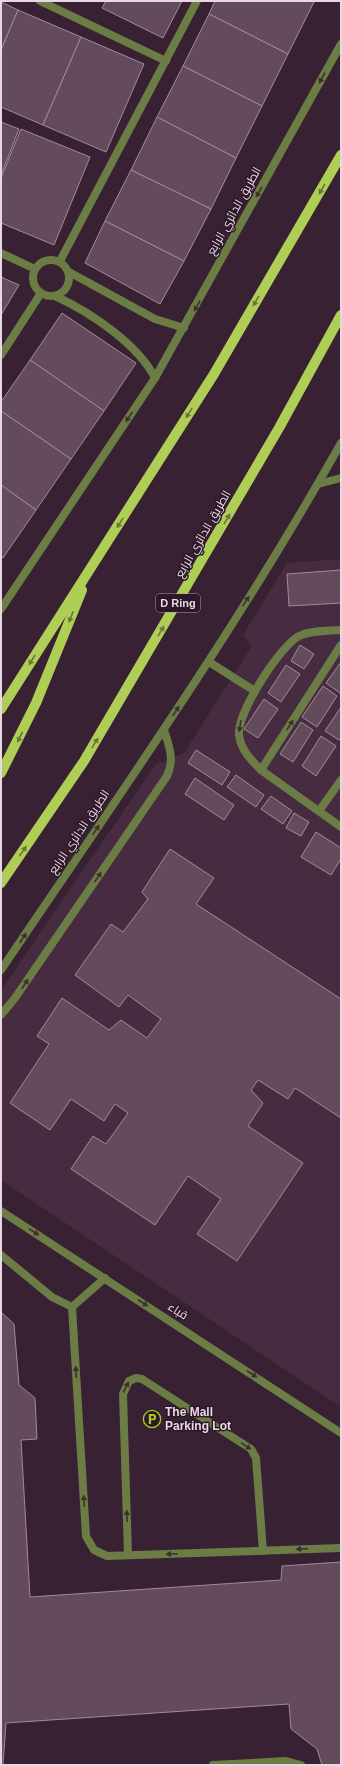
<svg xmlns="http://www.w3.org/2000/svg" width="342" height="1766" font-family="Helvetica,Cairo,sans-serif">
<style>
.built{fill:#472c41}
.building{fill:#634b5c;stroke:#a4899c}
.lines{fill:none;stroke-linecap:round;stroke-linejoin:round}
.lane{stroke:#6c7c45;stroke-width:8}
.street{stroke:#6c7c45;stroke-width:8}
.primary{stroke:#afce56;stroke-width:10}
.oneway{fill:#3d312f}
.oneway2{fill:#6e733f}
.labels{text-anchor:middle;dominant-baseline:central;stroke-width:3;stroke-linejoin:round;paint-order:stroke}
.shield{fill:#2d1828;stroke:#af9eab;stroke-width:1}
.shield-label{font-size:11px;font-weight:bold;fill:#e7d8e3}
.street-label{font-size:12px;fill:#e7d8e3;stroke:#2d1828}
.poi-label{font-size:12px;font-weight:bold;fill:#e7d8e3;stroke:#2d1828;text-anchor:start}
</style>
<rect width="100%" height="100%" fill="#372132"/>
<polygon class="built" points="341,559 341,1407 1,1180 1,990 155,765 184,753 252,646 243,635 287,563"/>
<g class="building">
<polygon points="106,1 182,1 163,38 102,8"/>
<polygon points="215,1 312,1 314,2 288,54 209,14"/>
<polygon points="1,2 18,10 1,50"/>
<polygon points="18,10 81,37 43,125 1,107 1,50"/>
<polygon points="209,14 288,54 262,106 183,66"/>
<polygon points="81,37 144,64 106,152 43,125"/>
<polygon points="183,66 262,106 236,158 157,117"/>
<polygon points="157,117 236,158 211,209 131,170"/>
<polygon points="1,122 19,129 1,175"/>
<polygon points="21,129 90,157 54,245 1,223 1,178"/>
<polygon points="131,170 211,209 184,261 105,221"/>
<polygon points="105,221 184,261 160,304 85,263"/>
<polygon points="1,277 19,285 1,315"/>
<polygon points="62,313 136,363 104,411 30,360"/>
<polygon points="30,360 104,411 71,459 1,411 1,402"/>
<polygon points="1,411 71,459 36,510 1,485"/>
<polygon points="1,485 36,510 3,558 1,556"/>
<polygon points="341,570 341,603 289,606 287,574"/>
<polygon points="300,645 314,654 304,669 291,661"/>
<polygon points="341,662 341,691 340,693 326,683"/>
<polygon points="286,665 300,674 281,702 268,693"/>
<polygon points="323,686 337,696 317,727 302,717"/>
<polygon points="264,699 278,709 258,738 244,729"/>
<polygon points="341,707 341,738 339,740 325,731"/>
<polygon points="301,722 313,730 293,762 280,754"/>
<polygon points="321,736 336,746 316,776 302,766"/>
<polygon points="196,750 230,772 222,785 188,763"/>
<polygon points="236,775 264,795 256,807 227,787"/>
<polygon points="195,778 234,805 224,820 185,794"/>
<polygon points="271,796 292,811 283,824 261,809"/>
<polygon points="294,813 309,822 301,836 286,828"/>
<polygon points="316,832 341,848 341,859 331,875 301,857"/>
<polygon points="170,849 214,878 196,904 341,999 341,1118 295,1088 288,1099 258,1080 251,1090 263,1103 248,1126 303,1163 237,1261 197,1234 221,1199 188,1176 155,1225 71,1169 93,1136 106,1144 128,1113 115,1104 104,1121 71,1099 50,1130 10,1103 49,1044 37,1036 62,998 109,1030 121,1020 147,1038 161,1019 128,995 119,1007 75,975 111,924 123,932 148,899 142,892"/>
<polygon points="1,1312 14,1324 19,1385 35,1398 37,1439 21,1440 30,1597 281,1580 282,1566 341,1562 341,1765 322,1765 317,1749 291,1729 289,1704 6,1723 3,1765 1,1765"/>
</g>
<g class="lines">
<g class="lane">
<path d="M341,630C328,631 311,630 299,636C279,647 238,712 239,734C240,749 251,760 261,770L341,827"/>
<polyline points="209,662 255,691"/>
<polyline points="261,770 341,645"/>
<polyline points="319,811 341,780"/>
<path d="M1,1015L15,998L167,776C175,759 169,746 164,730"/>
<polyline points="1,1255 52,1297 72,1307"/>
<polyline points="105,1278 72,1307 86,1536 94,1550 107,1556 341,1548"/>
<polyline points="128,1555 123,1394 129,1381 136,1378 142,1379 251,1449 256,1458 263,1551"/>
<polyline points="213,1765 286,1761 301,1765"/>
</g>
<g class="street">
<polyline points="40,1 166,61"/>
<polyline points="1,253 35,269"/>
<circle cx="51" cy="278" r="18"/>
<polyline points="60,261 197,1"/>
<polyline points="69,272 155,319 184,328"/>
<path d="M55,296C90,312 138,344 155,378"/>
<polyline points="1,355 41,293"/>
<polyline points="318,484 341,478"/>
<polyline points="1,609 155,378 341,44"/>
<path d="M1,970C118,797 239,625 341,443"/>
<polyline points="1,1211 341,1433"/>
</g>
<g class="primary">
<polyline points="1,709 214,374 341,155"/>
<polyline points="1,773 36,703 82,590"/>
<polyline points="1,883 84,761 279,428 341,315"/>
</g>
</g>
<defs><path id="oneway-solid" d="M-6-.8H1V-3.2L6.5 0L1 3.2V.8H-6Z"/></defs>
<g class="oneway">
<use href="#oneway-solid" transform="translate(322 78) rotate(119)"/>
<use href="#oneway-solid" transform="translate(259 192) rotate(119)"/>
<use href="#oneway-solid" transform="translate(197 306) rotate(119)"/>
<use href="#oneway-solid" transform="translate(129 417) rotate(124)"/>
<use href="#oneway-solid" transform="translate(246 601) rotate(-58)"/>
<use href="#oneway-solid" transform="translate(176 711) rotate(-57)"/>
<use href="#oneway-solid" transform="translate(290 725) rotate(-57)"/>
<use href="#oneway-solid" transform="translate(240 726) rotate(98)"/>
<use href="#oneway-solid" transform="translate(96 830) rotate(-56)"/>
<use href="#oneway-solid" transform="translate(98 877) rotate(-56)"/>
<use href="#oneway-solid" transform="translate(23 938) rotate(-56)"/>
<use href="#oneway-solid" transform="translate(25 984) rotate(-56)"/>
<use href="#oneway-solid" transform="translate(34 1232) rotate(33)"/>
<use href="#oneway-solid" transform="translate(143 1303) rotate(33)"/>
<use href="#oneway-solid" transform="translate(76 1372) rotate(-94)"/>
<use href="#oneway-solid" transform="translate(252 1374) rotate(33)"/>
<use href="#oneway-solid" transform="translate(126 1387) rotate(-64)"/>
<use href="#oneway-solid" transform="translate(246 1446) rotate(34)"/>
<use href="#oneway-solid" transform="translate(84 1501) rotate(-94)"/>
<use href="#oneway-solid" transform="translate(127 1516) rotate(-92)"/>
<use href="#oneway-solid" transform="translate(302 1549) rotate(178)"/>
<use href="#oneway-solid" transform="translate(172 1554) rotate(178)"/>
</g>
<g class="oneway2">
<use href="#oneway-solid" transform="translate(322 189) rotate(120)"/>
<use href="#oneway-solid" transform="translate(256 301) rotate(120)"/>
<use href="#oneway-solid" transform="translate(189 413) rotate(122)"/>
<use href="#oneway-solid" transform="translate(227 519) rotate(-60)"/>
<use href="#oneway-solid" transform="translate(120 523) rotate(122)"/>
<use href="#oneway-solid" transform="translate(71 617) rotate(111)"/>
<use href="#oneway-solid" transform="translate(161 631) rotate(-59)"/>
<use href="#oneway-solid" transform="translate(32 660) rotate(122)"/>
<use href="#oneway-solid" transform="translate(20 737) rotate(115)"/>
<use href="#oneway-solid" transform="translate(95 743) rotate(-59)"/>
<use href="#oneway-solid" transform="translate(23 851) rotate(-56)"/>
</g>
<defs>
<symbol id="parking-ring" viewBox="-11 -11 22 22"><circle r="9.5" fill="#2d1828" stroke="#a4c824" stroke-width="1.5"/><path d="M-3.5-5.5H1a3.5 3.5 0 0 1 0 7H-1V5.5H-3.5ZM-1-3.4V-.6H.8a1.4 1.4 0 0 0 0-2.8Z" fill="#a4c824"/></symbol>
</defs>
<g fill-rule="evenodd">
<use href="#parking-ring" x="142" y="1409" width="20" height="20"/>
</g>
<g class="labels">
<rect class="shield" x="156" y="594" width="44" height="18" rx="3"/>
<g class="shield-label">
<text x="178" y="603">D Ring</text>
</g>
<g class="street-label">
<text transform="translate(234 211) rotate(-61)">الطريق الدائري الرابع</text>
<text transform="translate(203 534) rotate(-60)">الطريق الدائري الرابع</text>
<text transform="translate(79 832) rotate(-56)">الطريق الدائري الرابع</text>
<text transform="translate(178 1311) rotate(33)">قباء</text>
</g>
<g class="poi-label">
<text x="165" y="1412">The Mall<tspan x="165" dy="14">Parking Lot</tspan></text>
</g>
</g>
<rect width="342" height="1766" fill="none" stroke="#e7d8e3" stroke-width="4"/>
</svg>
